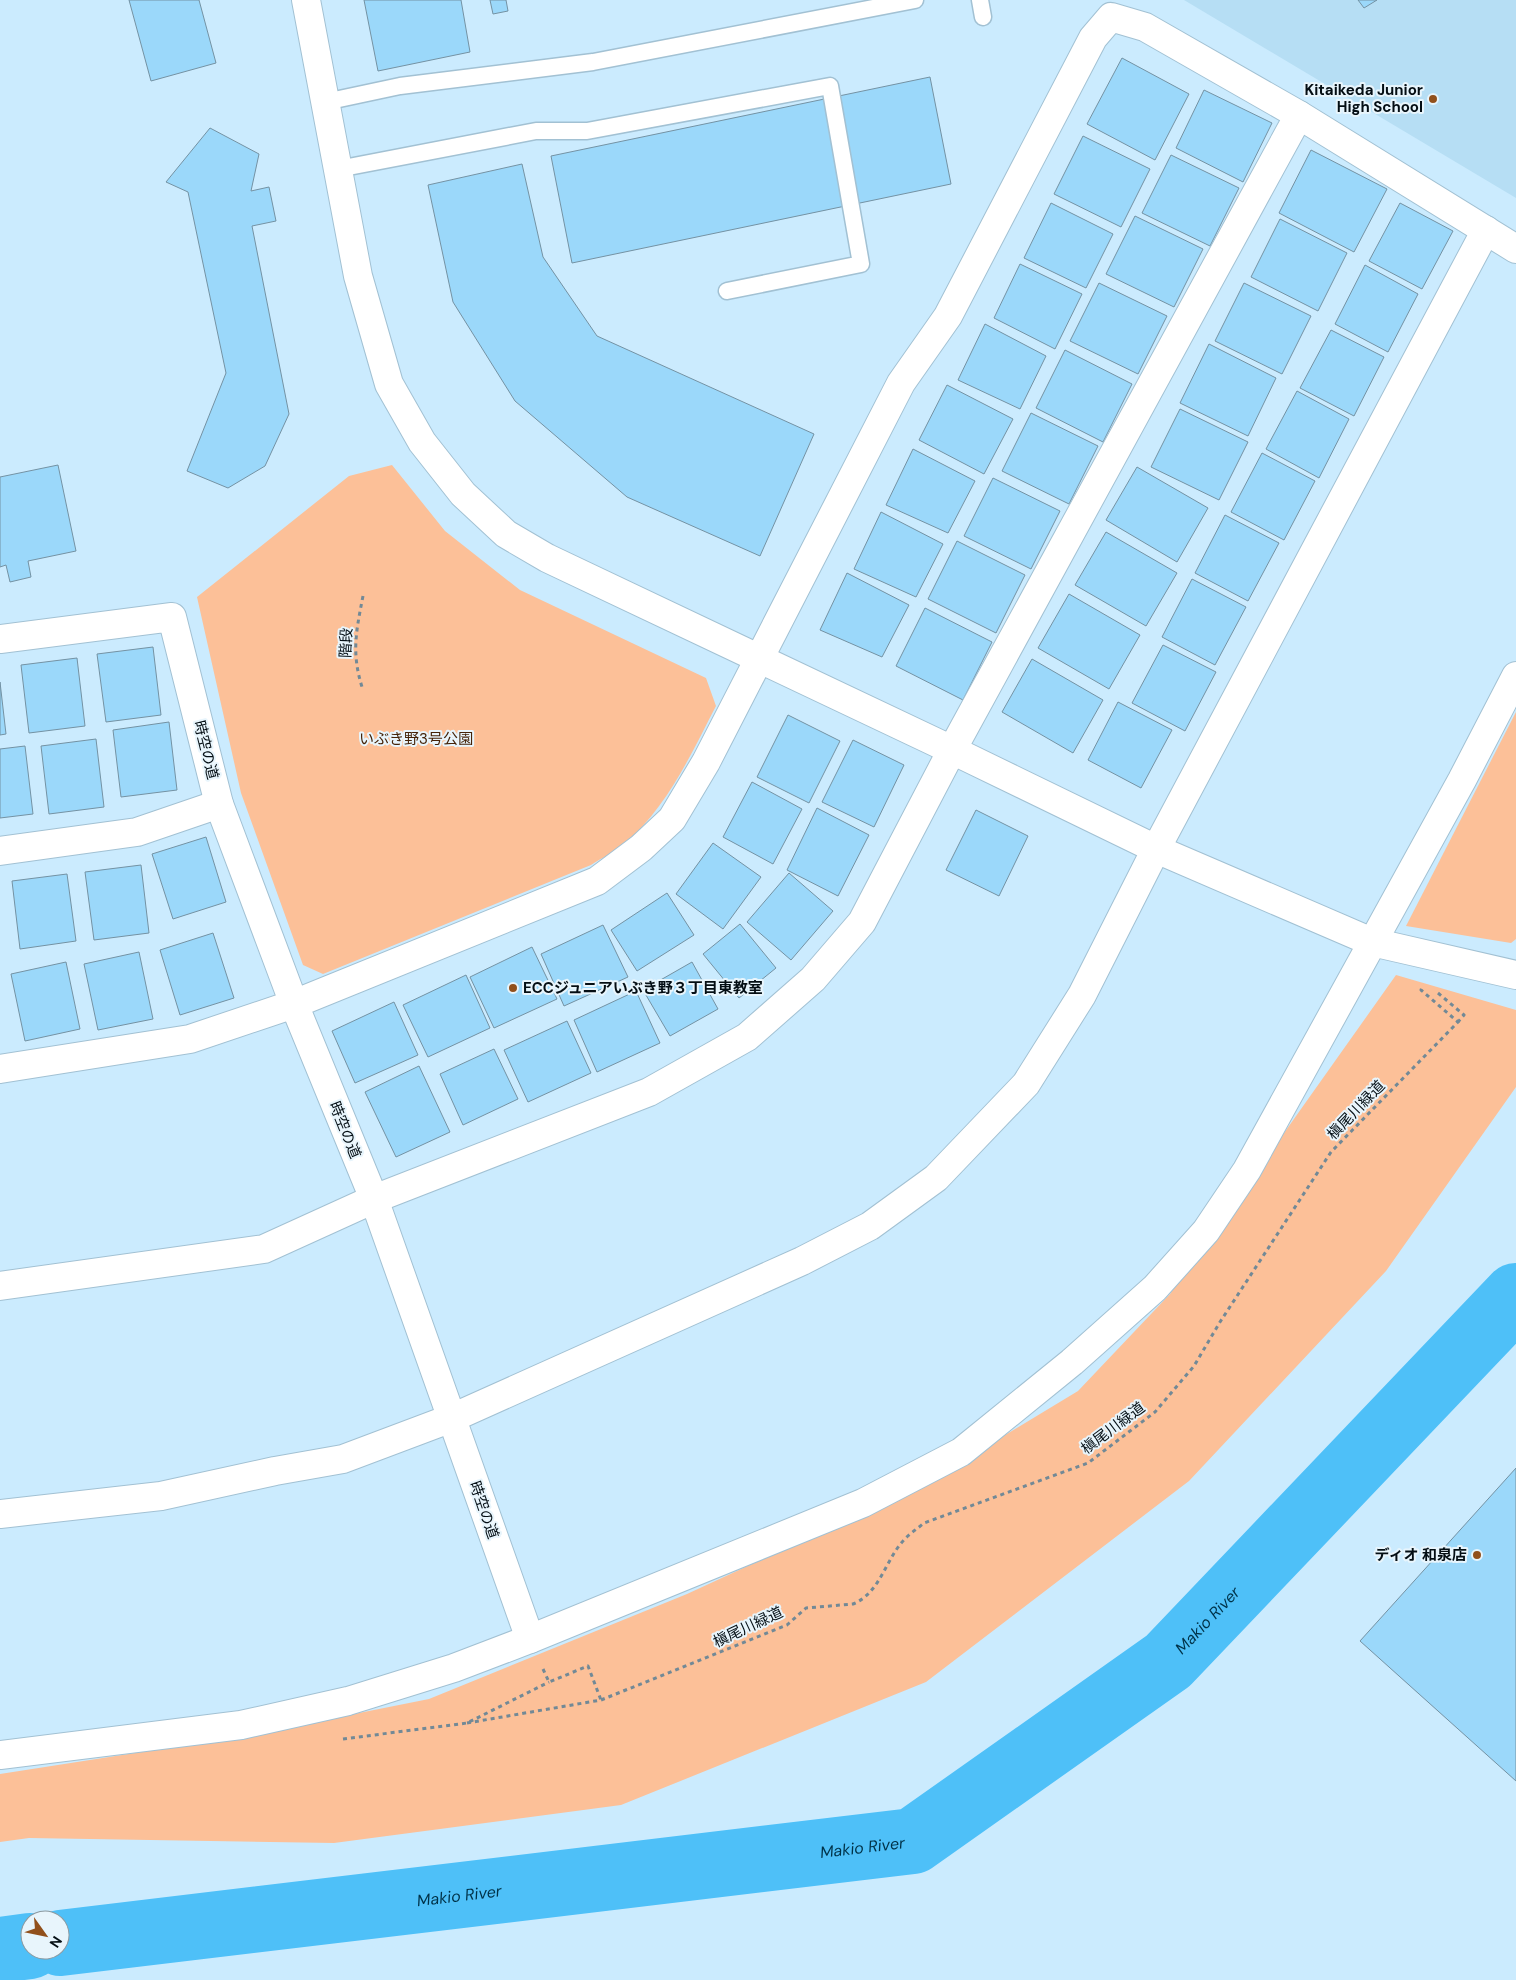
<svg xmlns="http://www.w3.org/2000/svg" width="1516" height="1980" font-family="'DM Sans','Noto Sans JP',sans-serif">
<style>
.built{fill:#b6def4}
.green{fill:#fcc098}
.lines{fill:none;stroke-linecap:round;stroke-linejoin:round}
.river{stroke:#4ec0f8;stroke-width:66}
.building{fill:#9bd8fa;stroke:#7492a3}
.lane-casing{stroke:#a2c1d3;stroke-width:19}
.street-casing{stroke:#a2c1d3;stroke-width:30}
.secondary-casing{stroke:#a2c1d3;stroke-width:30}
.path{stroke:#728996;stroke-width:3;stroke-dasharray:4 4;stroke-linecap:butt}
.lane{stroke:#fff;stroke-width:16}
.street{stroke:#fff;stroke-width:28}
.secondary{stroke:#fff;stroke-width:28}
.poi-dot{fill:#91501c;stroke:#e8f5fc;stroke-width:2}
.labels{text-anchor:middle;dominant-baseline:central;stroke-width:4;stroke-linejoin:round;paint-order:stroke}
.poi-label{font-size:15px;font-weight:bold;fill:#040e14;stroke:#e8f5fc;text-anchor:end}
.street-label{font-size:15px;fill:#040e14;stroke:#e8f5fc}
.park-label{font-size:15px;fill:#452308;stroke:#e8f5fc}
.water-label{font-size:16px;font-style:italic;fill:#003248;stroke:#e8f5fc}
</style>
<rect width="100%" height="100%" fill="#cbebfe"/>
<polygon class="built" points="1184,0 1516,0 1516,198"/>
<g class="green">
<path d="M392,465L445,531L520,590L706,678L716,706C690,756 667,808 623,845C614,853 601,858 591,865L323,974L303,965L241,793L197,597L349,476Z"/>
<polygon points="1516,712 1516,939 1511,943 1406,926"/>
<polygon points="1396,975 1516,1010 1516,1087 1386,1271 1189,1481 926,1682 621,1805 334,1843 29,1838 0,1842 0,1774 244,1736 429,1699 687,1594 919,1487 1078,1391 1170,1294"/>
</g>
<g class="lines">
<g class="river">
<path id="s1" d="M60,1943L913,1841L1168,1661L1516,1296"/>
<polyline points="0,1950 30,1946"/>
</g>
</g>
<g class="building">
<polygon points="129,0 199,0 216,63 151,81"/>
<polygon points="364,0 461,0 470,52 378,71"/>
<polygon points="490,0 506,0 508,11 493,14"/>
<polygon points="1358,0 1377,0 1364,8"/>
<polygon points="1122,58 1189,94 1155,160 1087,124"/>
<polygon points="930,77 951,184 572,263 551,156"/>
<polygon points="1204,90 1272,123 1243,182 1176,148"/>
<polygon points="210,128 259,154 251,191 269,187 276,221 252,226 289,414 265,466 228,488 187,471 226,373 188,192 166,182"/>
<polygon points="1083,136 1150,169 1121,227 1054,194"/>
<polygon points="1311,150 1387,189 1354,252 1279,213"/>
<polygon points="1171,155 1239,188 1210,246 1142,213"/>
<polygon points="522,164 543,257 597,336 814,434 760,556 627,497 515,401 453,302 428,185"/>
<polygon points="1051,203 1113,234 1086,288 1024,258"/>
<polygon points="1400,203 1453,231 1422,289 1369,261"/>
<polygon points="1135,216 1203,249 1174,307 1106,274"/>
<polygon points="1280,219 1347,253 1318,311 1251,277"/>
<polygon points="1020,264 1082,294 1055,349 994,318"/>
<polygon points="1365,265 1418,294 1388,352 1335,324"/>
<polygon points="1099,283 1167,316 1138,374 1070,341"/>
<polygon points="1244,283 1311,316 1282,374 1215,341"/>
<polygon points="985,324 1046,356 1020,409 958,380"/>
<polygon points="1331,330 1384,357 1354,416 1300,388"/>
<polygon points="1209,344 1276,378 1248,436 1180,403"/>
<polygon points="1065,350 1132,384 1103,442 1036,408"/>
<polygon points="947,385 1013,419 984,474 919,440"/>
<polygon points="1297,391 1349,419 1319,478 1266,449"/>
<polygon points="1180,409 1248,442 1219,500 1151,467"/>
<polygon points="1031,413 1098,446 1069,504 1002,471"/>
<polygon points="913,449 975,481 948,533 886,505"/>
<polygon points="1262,453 1315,481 1284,540 1231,512"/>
<polygon points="58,465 76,551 28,561 31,577 10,582 6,565 0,567 0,477"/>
<polygon points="1137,467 1208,508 1177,562 1106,520"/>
<polygon points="993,478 1060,511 1031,569 964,536"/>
<polygon points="881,512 943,544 916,597 854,569"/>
<polygon points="1225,515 1279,543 1248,601 1195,573"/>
<polygon points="1106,532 1177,573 1146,626 1075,585"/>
<polygon points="957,541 1025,575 996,633 928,599"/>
<polygon points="847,573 909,605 882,657 820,630"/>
<polygon points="1192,579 1246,607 1215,665 1162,637"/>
<polygon points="1069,594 1140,635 1109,689 1038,648"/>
<polygon points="925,608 992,642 963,700 896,666"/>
<polygon points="1163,645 1216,672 1185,731 1132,703"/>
<polygon points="153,647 161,715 106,722 97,654"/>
<polygon points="77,658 85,726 29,733 21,665"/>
<polygon points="1032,659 1103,700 1073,753 1002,712"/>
<polygon points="0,682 6,734 0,735"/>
<polygon points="1118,702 1172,730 1141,788 1088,760"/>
<polygon points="788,715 840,741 809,803 757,777"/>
<polygon points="169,722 177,790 121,797 113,730"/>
<polygon points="96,739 104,807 49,814 41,746"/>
<polygon points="853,740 904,765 874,827 822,802"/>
<polygon points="25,746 33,814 0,818 0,749"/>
<polygon points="752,782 802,809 773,864 723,837"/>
<polygon points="817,808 869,835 838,896 787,870"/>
<polygon points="976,810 1028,836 999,896 946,870"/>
<polygon points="206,837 226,902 173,919 152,854"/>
<polygon points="713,843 761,877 723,929 676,894"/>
<polygon points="141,865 149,933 94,940 85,872"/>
<polygon points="789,873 833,911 791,960 747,922"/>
<polygon points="67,874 76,941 20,949 12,881"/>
<polygon points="667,893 694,935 637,971 611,930"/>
<polygon points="740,924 776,968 739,998 703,954"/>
<polygon points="603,925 628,977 564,1006 541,954"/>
<polygon points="213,933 234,998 180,1015 160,950"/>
<polygon points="532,947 557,999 494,1028 470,977"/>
<polygon points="139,952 153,1019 98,1030 84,964"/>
<polygon points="66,962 80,1029 25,1041 11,974"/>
<polygon points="692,962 718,1009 670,1036 643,990"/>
<polygon points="466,975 490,1028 428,1057 403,1005"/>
<polygon points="636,991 660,1043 597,1072 574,1020"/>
<polygon points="394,1002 418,1055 355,1083 332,1031"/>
<polygon points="567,1021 591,1073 528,1102 504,1050"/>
<polygon points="494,1049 518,1099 463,1125 440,1074"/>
<polygon points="419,1066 450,1132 396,1157 365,1092"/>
<polygon points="1516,1468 1516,1781 1360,1641"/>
</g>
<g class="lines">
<defs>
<g id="lane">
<polyline points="980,0 983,17"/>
<polyline points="325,102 400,86 593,62 915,0"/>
<polyline points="338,169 536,131 587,131 830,86 861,264 727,291"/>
</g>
<g id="street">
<polyline points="0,639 172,617 219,804 294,1004 374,1199 530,1639"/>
<polyline points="0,851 137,832 219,804"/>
<polyline points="0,1069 190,1039 294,1004 597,881 641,848 672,819 706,762 901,383 948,316 1093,38 1111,17 1145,27 1299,115 1516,249"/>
<polyline points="0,1286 264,1249 374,1199 649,1092 747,1037 813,979 862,922 952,750 1299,115"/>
<polyline points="0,1514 161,1496 275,1471 343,1459 452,1418 802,1261 870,1226 936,1178 1026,1084 1082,995 1156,849 1486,230"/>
</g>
<g id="secondary">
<polyline points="306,0 358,276 389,384 422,442 463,494 506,534 547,558 952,750 1156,849 1372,942 1516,975"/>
<polyline points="0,1755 241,1725 348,1701 454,1668 530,1639 863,1503 961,1452 1072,1362 1155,1288 1206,1231 1247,1170 1462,780 1516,676"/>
</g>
</defs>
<use href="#lane" class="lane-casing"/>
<use href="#street" class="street-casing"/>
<use href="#secondary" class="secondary-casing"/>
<g class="path">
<path d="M363,596C356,632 351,654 363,690"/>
<polyline points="1438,993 1464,1015 1458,1022"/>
<polyline points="543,1669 549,1682 588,1666 601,1700"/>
<path d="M467,1723L601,1700L787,1625L806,1608L853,1604C880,1593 885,1561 903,1541C909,1534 917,1529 924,1523L1088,1463L1155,1412L1194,1366L1220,1322L1331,1152L1458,1022L1421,990L1422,987"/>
<polyline points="343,1739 467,1723 549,1682"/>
</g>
<use href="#lane" class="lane"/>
<use href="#street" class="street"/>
<use href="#secondary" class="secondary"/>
</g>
<g class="poi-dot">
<circle cx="1433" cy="99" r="5"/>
<circle cx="513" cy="988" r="5"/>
<circle cx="1477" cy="1555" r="5"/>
</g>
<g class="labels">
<g class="poi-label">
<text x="1423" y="90">Kitaikeda Junior<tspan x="1423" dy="17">High School</tspan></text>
<text x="523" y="988" text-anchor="start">ECCジュニアいぶき野３丁目東教室</text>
<text x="1467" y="1555">ディオ 和泉店</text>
</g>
<g class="street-label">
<text transform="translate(346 643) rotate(-87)">階段</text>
<text transform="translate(206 750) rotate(76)">時空の道</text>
<text transform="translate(1356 1110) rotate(-46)">槇尾川緑道</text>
<text transform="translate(345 1130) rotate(68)">時空の道</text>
<text transform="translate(1113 1428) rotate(-37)">槇尾川緑道</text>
<text transform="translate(484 1510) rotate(71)">時空の道</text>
<text transform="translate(748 1627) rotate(-25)">槇尾川緑道</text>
</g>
<g class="park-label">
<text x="416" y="739">いぶき野3号公園</text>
</g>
<g class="water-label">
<text stroke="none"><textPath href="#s1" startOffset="1228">Makio River</textPath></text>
<text stroke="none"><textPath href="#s1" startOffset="808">Makio River</textPath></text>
<text stroke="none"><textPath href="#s1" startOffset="402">Makio River</textPath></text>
</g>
</g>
<g transform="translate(45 1935) rotate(123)"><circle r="24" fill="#e8f5fc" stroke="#8d999f"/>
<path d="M0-4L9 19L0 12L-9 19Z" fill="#91501c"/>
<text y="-8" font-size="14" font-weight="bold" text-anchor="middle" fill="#040e14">N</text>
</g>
</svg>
